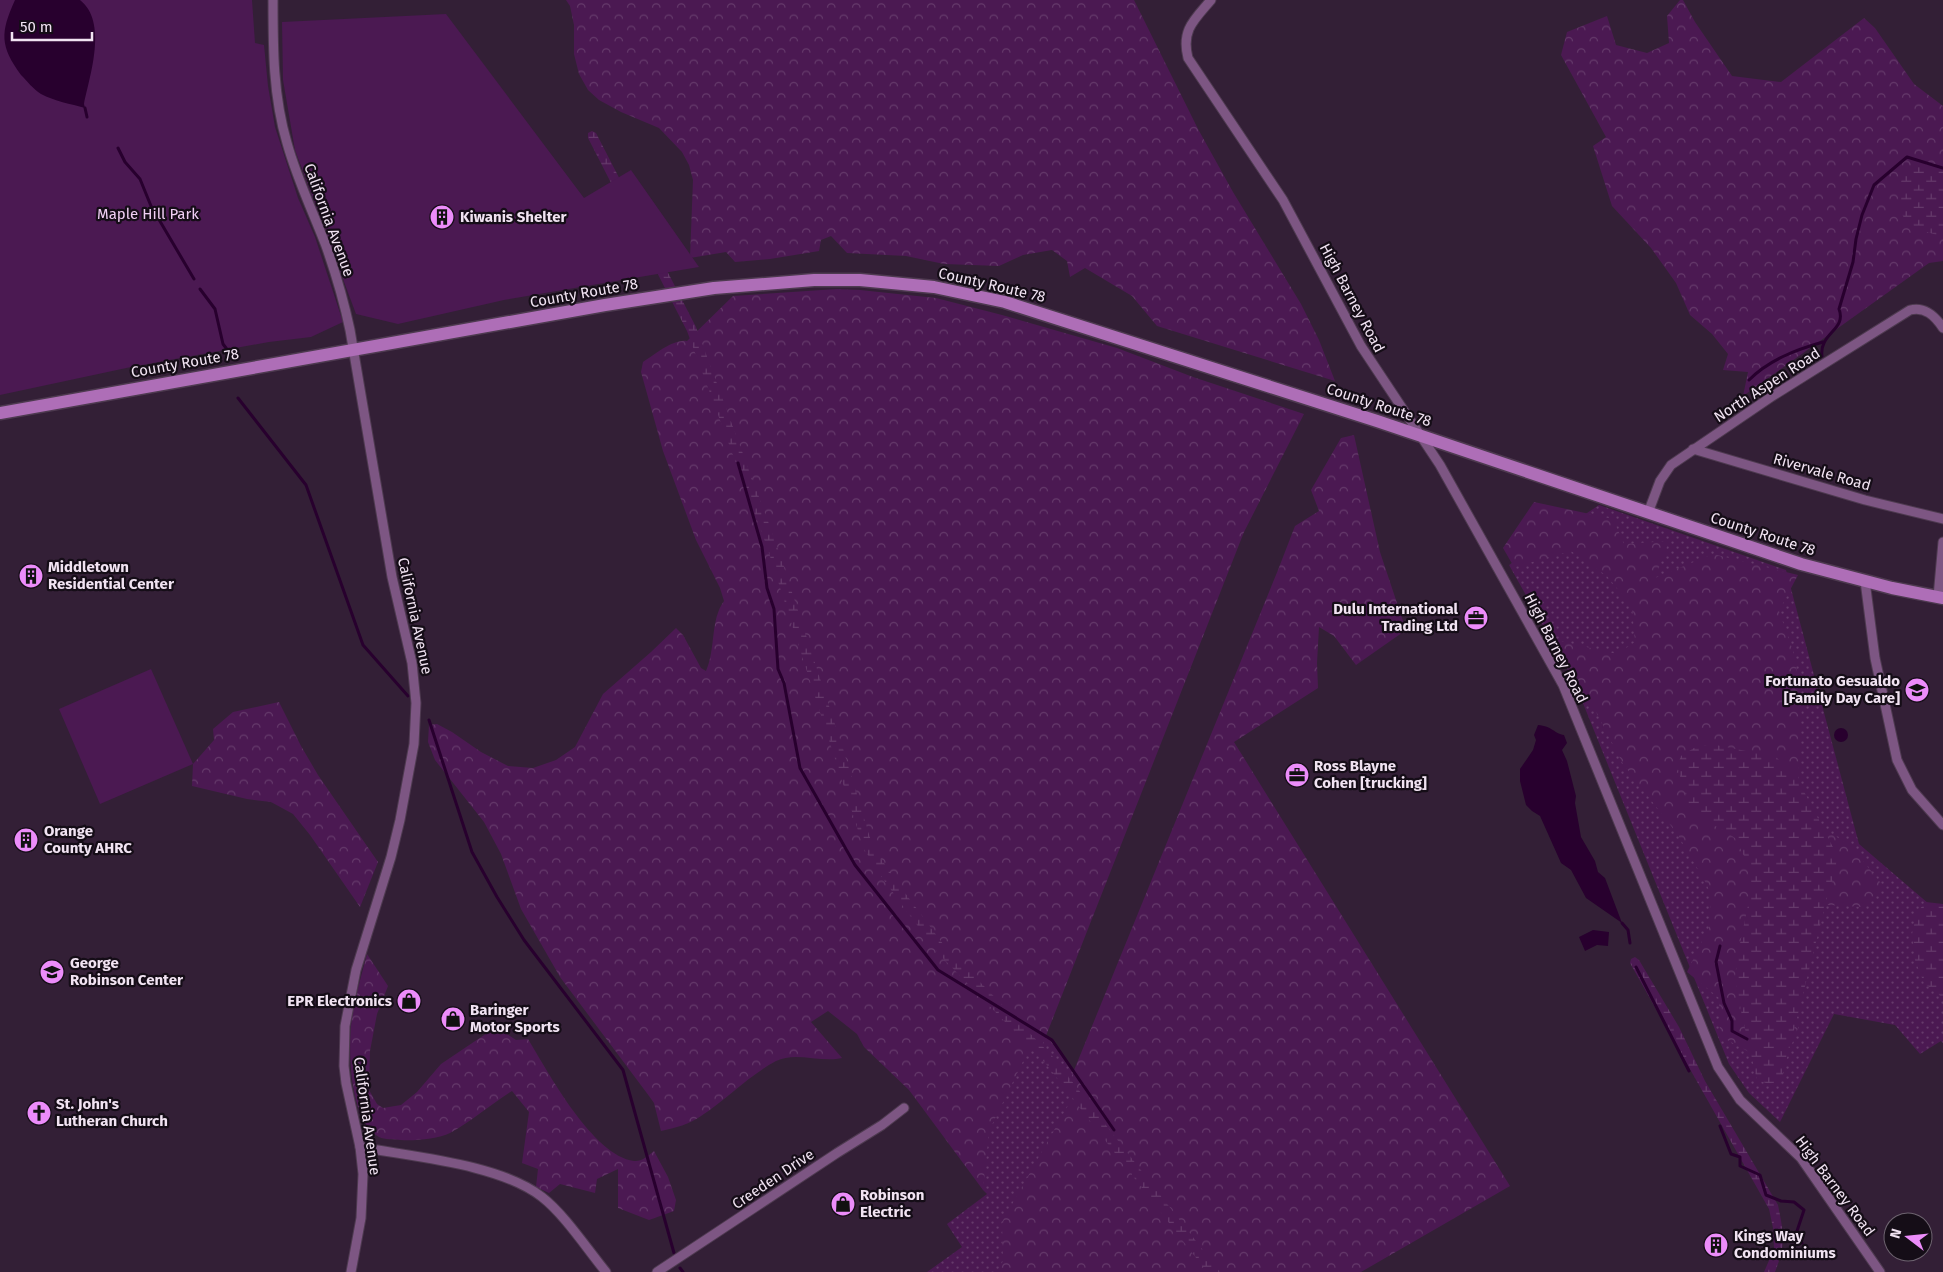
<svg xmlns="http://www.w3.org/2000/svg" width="1943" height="1272" font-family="'Fira Sans',sans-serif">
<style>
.grass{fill:url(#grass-dots)}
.forest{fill:url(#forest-crowns)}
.wetland{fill:url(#wetland-marsh)}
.green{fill:#4b1952}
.water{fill:#28002e}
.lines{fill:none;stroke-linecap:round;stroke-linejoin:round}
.stream{stroke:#28002e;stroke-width:3}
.street-casing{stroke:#4e3a50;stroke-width:11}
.secondary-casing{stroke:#4e3a50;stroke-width:15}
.street{stroke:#7d5683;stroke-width:9}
.secondary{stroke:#ae6eb7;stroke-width:12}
.labels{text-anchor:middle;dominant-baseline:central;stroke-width:4.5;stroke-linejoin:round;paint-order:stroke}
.park-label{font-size:15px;fill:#f0cef4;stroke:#150d17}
.poi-label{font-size:15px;font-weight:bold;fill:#f1e3f2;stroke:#150d17;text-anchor:start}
.street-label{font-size:15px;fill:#f1e3f2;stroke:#150d17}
</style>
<defs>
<pattern id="grass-dots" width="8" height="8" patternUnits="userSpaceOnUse" patternTransform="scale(1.25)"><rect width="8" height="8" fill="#4b1952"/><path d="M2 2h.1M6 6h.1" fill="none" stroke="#653a6b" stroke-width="1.8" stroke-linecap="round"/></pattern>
<pattern id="forest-crowns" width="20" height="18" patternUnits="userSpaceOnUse" patternTransform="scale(1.25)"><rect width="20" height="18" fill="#4b1952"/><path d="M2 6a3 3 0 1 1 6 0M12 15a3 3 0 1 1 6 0" fill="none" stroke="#653a6b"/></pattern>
<pattern id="wetland-marsh" width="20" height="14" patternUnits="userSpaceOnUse" patternTransform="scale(1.25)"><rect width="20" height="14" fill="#4b1952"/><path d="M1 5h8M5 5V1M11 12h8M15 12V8" fill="none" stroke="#653a6b"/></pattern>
</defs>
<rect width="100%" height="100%" fill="#331f36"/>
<g class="grass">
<polygon points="1599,505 1786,570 1859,844 1943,916 1943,1043 1941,1041 1920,1054 1895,1025 1834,1014 1780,1122 1749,1093 1729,1064 1574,681 1509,565"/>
<polygon points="940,934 1051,1041 1114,1131 1219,1272 927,1272 962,1247 947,1224 987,1194 983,1190"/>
</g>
<g class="forest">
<polygon points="566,0 1134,0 1198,129 1233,192 1301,304 1319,340 1335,381 1157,326 1132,296 1085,268 1070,277 1067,261 1052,250 1023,255 999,266 944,264 906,256 847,253 831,236 821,240 819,251 770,259 735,262 726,252 690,258 693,180 689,165 682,152 659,128 621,112 599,100 588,90 579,74 574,54 574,25 570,6"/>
<polygon points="1680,0 1683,0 1695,22 1732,76 1781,82 1864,18 1875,28 1914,84 1943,106 1943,261 1929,263 1743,396 1748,372 1723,370 1728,354 1712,334 1690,315 1676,283 1651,248 1612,206 1593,146 1606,137 1561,55 1567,32 1607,16 1616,45 1647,53 1669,43 1667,16"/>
<path d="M837,289L860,290L936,298L1002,315L1117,348L1193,377L1304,414L1244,532L1040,1051L1031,1045L989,1131L983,1190L909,1090L864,1047L857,1034L828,1011L811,1022L842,1058C821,1063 795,1051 776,1061C748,1076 727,1099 701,1116C690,1124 675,1128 661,1131L654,1103L649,1096L560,977L521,909L501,854L484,822L435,760L428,742L429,725L437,724L452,732L481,752L508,766L533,768L556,760L575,747L603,694L651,652L676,628L683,635L701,668L706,671C716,649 710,620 724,601L720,588L696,540L663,451L641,372L643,362C655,355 672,339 687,341L733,296Z"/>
<polygon points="1354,435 1380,552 1406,630 1356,665 1334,636 1319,627 1317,663 1318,688 1234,742 1510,1186 1361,1272 997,1272 1003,1261 1002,1222 1074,1095 1068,1085 1278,570 1295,526 1319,511 1311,490 1341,438"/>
<polygon points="1534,502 1613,519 1624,544 1669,541 1655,578 1713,554 1798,575 1779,611 1793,651 1802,698 1798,788 1813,822 1851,846 1884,887 1863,907 1812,904 1784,994 1800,1023 1775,1088 1749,1052 1720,1036 1719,998 1687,972 1710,925 1711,896 1707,885 1678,835 1623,764 1594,708 1587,699 1556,640 1617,654 1635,642 1632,607 1607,576 1571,551 1514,567 1503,548"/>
<polygon points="279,702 301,746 318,775 378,862 360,907 310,835 293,814 271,802 247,799 192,786 193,764 214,740 213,729 233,712"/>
<path d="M367,954L388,986L377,1014L370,1051L369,1090L377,1104L383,1108L401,1105L417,1092L441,1064L496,1027L516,1040L528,1039C548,1072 593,1156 634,1161C641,1162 648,1156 654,1151L668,1177L676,1200L674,1211L649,1220L618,1208V1169L597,1179L595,1193L560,1184L549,1193L536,1187L538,1169L522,1163L529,1112L512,1091C491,1104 472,1121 450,1133C438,1139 414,1141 401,1140C394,1139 385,1140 379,1137C348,1119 348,1048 352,1017C355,996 362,974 367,954Z"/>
</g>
<g class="wetland">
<polygon points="592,131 596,133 696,327 776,543 844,752 872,844 891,874 943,944 1053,1057 1220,1272 1207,1272 1046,1064 937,952 883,879 864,849 767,547 687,331 588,138 588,133"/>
<path d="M1933,163L1943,167V237C1931,233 1916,230 1907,221C1895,210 1896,178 1910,168C1917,163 1925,164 1933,163Z"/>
<polygon points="1711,744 1776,757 1797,778 1837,855 1836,868 1828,894 1780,1086 1775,1086 1757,1080 1742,1016 1735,979 1737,958 1751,891 1749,866 1735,838 1720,828 1702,821 1690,809 1677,766 1681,756 1694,748"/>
<polygon points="1926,902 1943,904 1943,998 1924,983 1915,960 1912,934 1917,912"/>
<path d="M1635,957L1639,960L1679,1027L1705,1081L1778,1205C1784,1235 1786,1244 1775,1272H1764L1774,1249L1773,1228L1769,1209L1630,963L1631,959Z"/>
</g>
<g class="green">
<polygon points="0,0 252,0 255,43 264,45 268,86 275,127 298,198 315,237 343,322 311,337 269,342 131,367 0,395"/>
<polygon points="446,14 584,198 631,170 699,267 504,300 398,324 356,314 295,150 283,80 282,22"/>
<polygon points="151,669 193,764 100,804 59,709"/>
</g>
<g class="water">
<path d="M15,0H80C108,22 90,75 84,104L85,108C71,104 54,101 41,94C33,89 27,81 21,75C0,46 0,33 15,0Z"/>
<path d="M1538,725C1552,726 1555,734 1564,735L1567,743L1562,750L1567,761L1576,796L1575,803L1581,837L1595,861L1598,872L1605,878L1622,923L1586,898L1571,870L1561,863L1540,816L1532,811L1526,805L1520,781V769L1533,750L1536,740L1534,735Z"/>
<circle cx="1841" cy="735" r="7"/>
<polygon points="1593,930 1609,932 1608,946 1597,945 1585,951 1579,937"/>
</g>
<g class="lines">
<g class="stream">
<polyline points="85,108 87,117"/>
<polyline points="118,148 125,162 140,179 151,206 194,279"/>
<polyline points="200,289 215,309 223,344 229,352"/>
<path d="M1822,356C1819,333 1847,330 1839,309L1853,262L1856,239L1862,215L1874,185L1907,157L1943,168"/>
<path d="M1749,380C1769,360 1795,350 1823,342"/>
<polyline points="238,398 306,485 363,645 408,696"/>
<polyline points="738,463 762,547 767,588 774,609 778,669 784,683 800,768 855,865 938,970 1052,1040 1114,1130"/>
<polyline points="429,720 472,852 497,897 524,940 623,1070 674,1253"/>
<polyline points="1622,923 1628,930 1630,943"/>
<polyline points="1720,946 1716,962 1724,1003 1732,1021 1732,1031 1747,1039"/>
<polyline points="1636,967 1689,1071"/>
<polyline points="1720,1126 1731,1154 1740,1157 1740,1166 1760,1175 1766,1195 1781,1201 1794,1202 1804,1210 1797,1231 1802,1243"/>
<polyline points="680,1268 683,1272"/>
</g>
<defs>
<g id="street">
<path d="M273,0C273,48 273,96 287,143C297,179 313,212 326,246C336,274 344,302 350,330L392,577L412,663L416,703L414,744L400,820L391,857L356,970L345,1026L344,1066L346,1083L360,1147L363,1174L361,1218L351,1272"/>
<path d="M1211,0C1194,20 1181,30 1188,58L1283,200L1361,346L1440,465L1563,685L1718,1067L1740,1100L1801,1158L1880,1272"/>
<polyline points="1693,449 1865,500 1943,519"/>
<path d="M1648,513L1660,481L1671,465L1771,397L1910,310C1925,306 1935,316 1943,328"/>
<polyline points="1865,581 1875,658 1897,760 1912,790 1943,825"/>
<polyline points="1938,597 1943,542"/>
<path d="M360,1147C413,1157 500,1164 542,1197C565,1215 587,1249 606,1272"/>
<polyline points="657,1272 837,1153 882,1125 904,1108"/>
</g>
<polyline id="secondary" points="0,413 605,305 714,288 814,280 860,280 934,287 1005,302 1377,421 1801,564 1892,588 1943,598"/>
</defs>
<use href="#street" class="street-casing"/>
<use href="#secondary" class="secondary-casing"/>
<use href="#street" class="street"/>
<use href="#secondary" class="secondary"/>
</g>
<defs>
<symbol id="building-disc" viewBox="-11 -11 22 22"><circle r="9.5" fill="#ec8cfa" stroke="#150d17"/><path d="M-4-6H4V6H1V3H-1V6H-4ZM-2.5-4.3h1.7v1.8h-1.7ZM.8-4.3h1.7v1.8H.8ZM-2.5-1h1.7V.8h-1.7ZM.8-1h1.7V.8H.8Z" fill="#111"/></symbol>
<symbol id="office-disc" viewBox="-11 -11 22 22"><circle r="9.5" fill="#ec8cfa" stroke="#150d17"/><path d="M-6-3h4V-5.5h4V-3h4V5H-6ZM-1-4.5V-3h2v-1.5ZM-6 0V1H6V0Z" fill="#111"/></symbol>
<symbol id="school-disc" viewBox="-11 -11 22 22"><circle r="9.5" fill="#ec8cfa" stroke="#150d17"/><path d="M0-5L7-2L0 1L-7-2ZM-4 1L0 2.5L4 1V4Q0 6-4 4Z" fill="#111"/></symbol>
<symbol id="shop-disc" viewBox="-11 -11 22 22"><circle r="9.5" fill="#ec8cfa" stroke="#150d17"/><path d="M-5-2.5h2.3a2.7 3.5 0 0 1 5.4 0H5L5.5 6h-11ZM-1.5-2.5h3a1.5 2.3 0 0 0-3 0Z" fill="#111"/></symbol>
<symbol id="church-disc" viewBox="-11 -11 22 22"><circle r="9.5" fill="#ec8cfa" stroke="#150d17"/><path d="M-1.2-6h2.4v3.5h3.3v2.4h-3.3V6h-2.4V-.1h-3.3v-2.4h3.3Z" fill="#111"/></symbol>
</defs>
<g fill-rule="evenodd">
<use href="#building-disc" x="428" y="203" width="28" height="28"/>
<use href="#building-disc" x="17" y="562" width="28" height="28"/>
<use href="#office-disc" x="1462" y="604" width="28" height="28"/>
<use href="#school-disc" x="1903" y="676" width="28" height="28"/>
<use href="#office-disc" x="1283" y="761" width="28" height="28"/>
<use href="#building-disc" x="12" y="826" width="28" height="28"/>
<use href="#school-disc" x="38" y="958" width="28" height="28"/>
<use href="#shop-disc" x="395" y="987" width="28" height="28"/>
<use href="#shop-disc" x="439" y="1005" width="28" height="28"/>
<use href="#church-disc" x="25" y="1099" width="28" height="28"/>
<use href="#shop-disc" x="829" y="1190" width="28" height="28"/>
<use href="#building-disc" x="1702" y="1231" width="28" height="28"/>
</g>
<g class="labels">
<g class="park-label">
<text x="148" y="214">Maple Hill Park</text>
</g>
<g class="poi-label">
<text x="460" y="217">Kiwanis Shelter</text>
<text x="48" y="567">Middletown<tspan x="48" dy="17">Residential Center</tspan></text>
<text x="1458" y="609" text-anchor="end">Dulu International<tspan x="1458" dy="17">Trading Ltd</tspan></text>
<text x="1900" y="681" text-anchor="end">Fortunato Gesualdo<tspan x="1900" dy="17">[Family Day Care]</tspan></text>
<text x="1314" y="766">Ross Blayne<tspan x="1314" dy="17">Cohen [trucking]</tspan></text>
<text x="44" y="831">Orange<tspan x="44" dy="17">County AHRC</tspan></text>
<text x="70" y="963">George<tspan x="70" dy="17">Robinson Center</tspan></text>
<text x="392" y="1001" text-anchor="end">EPR Electronics</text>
<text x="470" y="1010">Baringer<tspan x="470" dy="17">Motor Sports</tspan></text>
<text x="56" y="1104">St. John's<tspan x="56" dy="17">Lutheran Church</tspan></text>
<text x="860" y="1195">Robinson<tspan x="860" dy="17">Electric</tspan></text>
<text x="1734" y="1236">Kings Way<tspan x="1734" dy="17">Condominiums</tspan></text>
</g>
<g class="street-label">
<text transform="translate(329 220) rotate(70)">California Avenue</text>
<text transform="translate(992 285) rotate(13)">County Route 78</text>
<text transform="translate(584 293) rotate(-10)">County Route 78</text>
<text transform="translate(1352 298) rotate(62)">High Barney Road</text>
<text transform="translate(185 363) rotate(-10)">County Route 78</text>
<text transform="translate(1767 385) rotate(-33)">North Aspen Road</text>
<text transform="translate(1379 405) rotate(18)">County Route 78</text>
<text transform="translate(1822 472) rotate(16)">Rivervale Road</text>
<text transform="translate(1763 534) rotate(18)">County Route 78</text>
<text transform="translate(415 616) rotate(78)">California Avenue</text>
<text transform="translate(1556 648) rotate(63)">High Barney Road</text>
<text transform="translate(367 1116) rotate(82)">California Avenue</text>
<text transform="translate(773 1179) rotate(-34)">Creeden Drive</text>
<text transform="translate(1835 1186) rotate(53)">High Barney Road</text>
</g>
</g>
<g transform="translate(1908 1237) rotate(286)"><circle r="24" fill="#150d17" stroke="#6d636f"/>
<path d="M0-4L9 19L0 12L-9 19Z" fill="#ec8cfa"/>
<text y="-8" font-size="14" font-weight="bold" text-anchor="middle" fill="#f1e3f2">N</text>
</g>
<path d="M12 32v8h80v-8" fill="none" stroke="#f1e3f2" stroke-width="2.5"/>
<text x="20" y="32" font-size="15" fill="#f1e3f2" stroke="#150d17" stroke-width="4" paint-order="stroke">50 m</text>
</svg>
